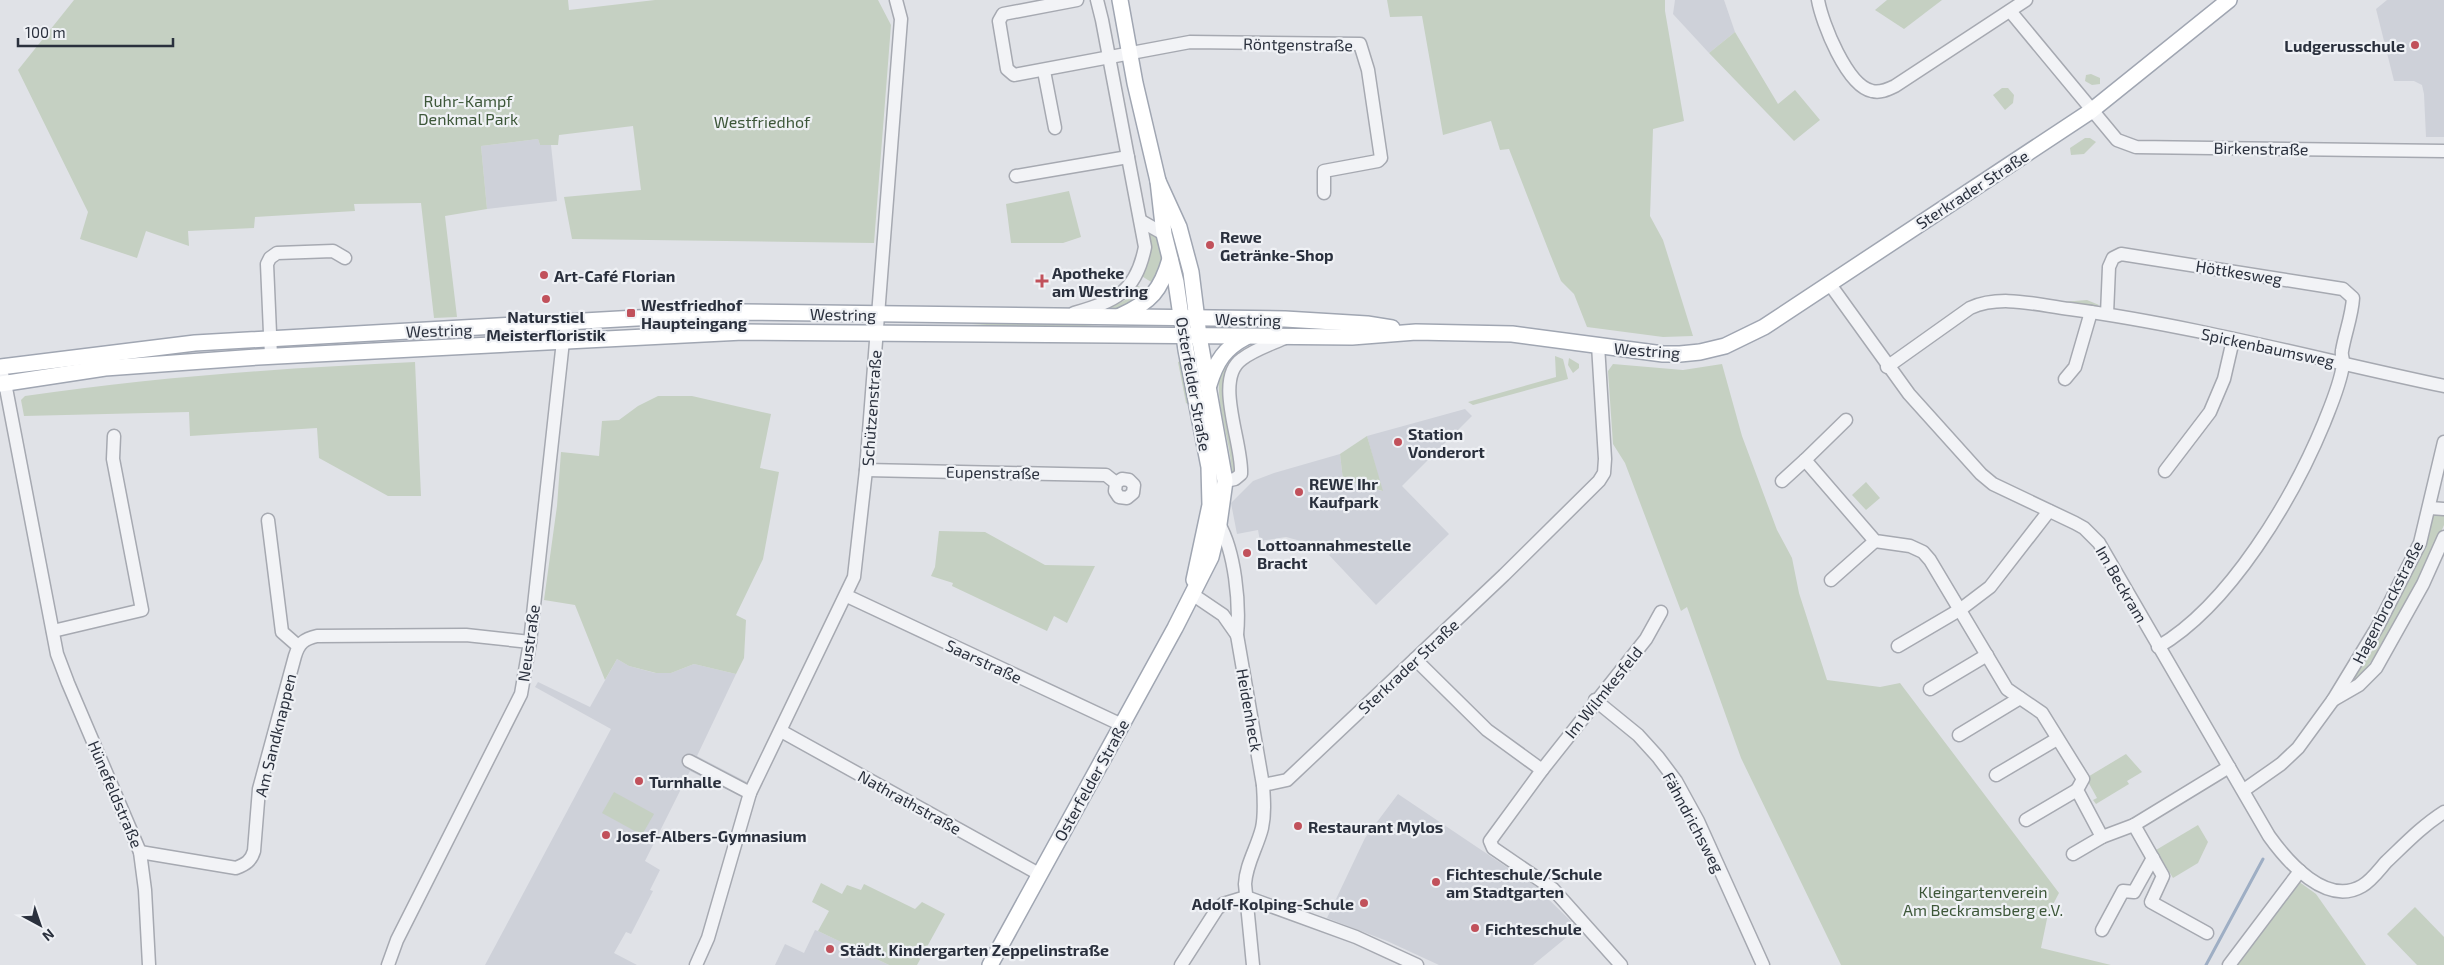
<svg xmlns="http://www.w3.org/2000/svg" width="2444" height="965" font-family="'Exo 2',sans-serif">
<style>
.built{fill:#ced1d9}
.green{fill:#c5d0c2}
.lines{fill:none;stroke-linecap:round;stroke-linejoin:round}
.stream{stroke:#9eaec4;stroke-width:3}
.minor-casing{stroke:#a6a9b1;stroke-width:15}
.major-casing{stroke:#a0a6b2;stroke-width:18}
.minor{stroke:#f2f3f6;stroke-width:12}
.major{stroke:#fff;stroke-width:15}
.poi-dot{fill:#c1515b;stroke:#eff1f5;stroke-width:2}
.labels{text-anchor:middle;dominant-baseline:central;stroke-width:4.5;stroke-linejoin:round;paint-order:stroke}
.street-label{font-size:16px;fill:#2a303d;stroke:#eff1f5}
.poi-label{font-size:16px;font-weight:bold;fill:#2a303d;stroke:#eff1f5;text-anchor:start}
.park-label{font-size:16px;fill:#3d5739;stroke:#eff1f5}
</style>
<rect width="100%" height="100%" fill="#e0e2e7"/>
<g class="built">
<polygon points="1675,0 1724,0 1735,32 1709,53 1673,14"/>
<polygon points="2387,0 2444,0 2444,137 2426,137 2424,94 2422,85 2414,81 2394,81 2376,9"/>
<polygon points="538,139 540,145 551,145 557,201 487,209 481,146"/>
<polygon points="1465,409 1472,416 1402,486 1449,534 1376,605 1329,555 1334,550 1286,537 1260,541 1258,530 1237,534 1231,503 1253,481 1274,473 1340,454 1343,480 1382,491 1367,436"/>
<polygon points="617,659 629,666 655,673 671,673 694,664 736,674 697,756 747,782 740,796 690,771 645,861 660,870 650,890 653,891 631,934 626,932 614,953 637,965 485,965 611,729 535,687 538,682 590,707"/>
<polygon points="1398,794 1535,886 1578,928 1533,965 1439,965 1387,941 1327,918 1365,838"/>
<polygon points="815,930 818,931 889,965 775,965 785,944 804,953"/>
</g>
<g class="green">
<polygon points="74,0 568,0 569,10 655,0 878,0 891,25 874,243 572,239 564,197 641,190 633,126 559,135 558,145 540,145 538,139 481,146 487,209 445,216 457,317 434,318 421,203 354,204 355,211 255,217 254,228 188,231 189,246 146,231 137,258 80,239 88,212 18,70"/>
<polygon points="1387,0 1665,0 1665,11 1684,121 1653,129 1650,216 1663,240 1693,336 1663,337 1587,327 1574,294 1561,281 1550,254 1509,149 1500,150 1491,121 1443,135 1422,16 1390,17"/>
<polygon points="1887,0 1942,0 1904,29 1875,10"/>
<polygon points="1735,32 1778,104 1795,90 1820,120 1794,141 1709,53"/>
<polygon points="2091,74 2100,78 2100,84 2092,85 2085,81 2086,75"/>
<polygon points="2002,88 2008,88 2014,95 2013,103 2005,110 1993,95"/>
<polygon points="2085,138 2090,138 2096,142 2084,154 2071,155 2070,148"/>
<polygon points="1069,191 1081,237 1063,243 1011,243 1006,204"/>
<polygon points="1169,213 1190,294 1183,295 1168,222"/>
<polygon points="1148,228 1161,239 1164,260 1156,285 1140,275 1144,265 1149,261"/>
<polygon points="1135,284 1150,293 1116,311 1096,311 1103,306 1107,309 1129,298 1129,292"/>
<polygon points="2087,300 2099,305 2095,307 2062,302"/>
<polygon points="1015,322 1161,322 1162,326 1098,325 1046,329 910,327 910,325 972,325"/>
<polygon points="1221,327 1347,330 1221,331"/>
<polygon points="1555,356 1563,359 1568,379 1473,405 1468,402 1556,377"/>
<polygon points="1569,358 1579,364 1579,368 1573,373 1568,365"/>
<polygon points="1183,360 1190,405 1186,403 1178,362"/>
<path d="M415,362L421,496H388L319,458L317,428L190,436L189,412L24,416L21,400L25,396C155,377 284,368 415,362Z"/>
<path d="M1222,362L1229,369L1238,471L1232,474C1231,438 1211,395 1222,362Z"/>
<polygon points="1613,364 1683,370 1722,364 1742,436 1777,530 1792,558 1799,593 1827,680 1880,687 1900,683 2059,893 2048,914 2041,948 2111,965 1841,965 1741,758 1687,607 1681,611 1625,463 1613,444 1608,371"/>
<polygon points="658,396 692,396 771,414 760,468 779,472 763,559 736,615 746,620 744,658 736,674 694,664 671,673 656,673 629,666 617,659 605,680 575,605 544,600 557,506 561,452 599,456 602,421 619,420 638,406"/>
<polygon points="1367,436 1383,491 1343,480 1340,454"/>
<polygon points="1866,482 1880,498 1866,510 1852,495"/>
<path d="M2437,513H2444V525C2423,575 2389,648 2351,685L2349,683L2429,532L2433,517Z"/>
<polygon points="939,531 985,532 1045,565 1095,566 1067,623 1054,616 1047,631 952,586 953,583 931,576 935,567"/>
<polygon points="2126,754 2142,772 2127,781 2129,784 2096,804 2093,800 2097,798 2086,778"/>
<polygon points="614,792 654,814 642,835 602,813"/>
<polygon points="2198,825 2208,842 2198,863 2173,878 2156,850"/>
<polygon points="2298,881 2316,894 2366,965 2233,965"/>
<polygon points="821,883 842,894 847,885 861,890 864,884 915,909 922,902 945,914 917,965 889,965 818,931 829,911 812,902"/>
<polygon points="2415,907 2444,937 2444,965 2417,965 2387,934"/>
</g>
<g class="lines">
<polyline class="stream" points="2206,965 2263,859"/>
<defs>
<g id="minor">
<polyline points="1077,0 1003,14 999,21 1007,69 1014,75 1190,42 1360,44 1368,70 1381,158 1378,161 1324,171 1324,193"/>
<path d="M1818,0C1822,23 1847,86 1872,91C1880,93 1887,90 1895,86L2026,0"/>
<polyline points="2010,11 2117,140 2136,147 2444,151"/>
<polyline points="1044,71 1055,128"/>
<polyline points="1016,176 1128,157"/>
<polyline points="1141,221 1164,234"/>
<path d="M1829,283L1909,394L1981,474L1993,484L2075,523L2084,528L2099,543L2269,836C2287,861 2326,907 2362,886C2371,881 2379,870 2386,862C2405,844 2422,826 2444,812"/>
<path d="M1074,313C1115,301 1136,293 1145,247L1102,20L1097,0"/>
<path d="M2107,314L2109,267L2113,258L2121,254L2343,289L2353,298C2352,316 2345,333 2342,351C2341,356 2344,360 2343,365C2340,385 2331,405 2324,423C2293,498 2230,605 2158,647"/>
<polyline points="271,356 267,264 270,258 277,253 333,251 345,258"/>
<path d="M1887,367L1970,308C2001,294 2037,305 2070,309C2196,326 2320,360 2444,386"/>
<polyline points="0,369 5,383 57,654 68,683 140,852 145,890 149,965"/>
<polyline points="2065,379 2075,367 2091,312"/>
<polyline points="1846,420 1805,460 1875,541 1910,546 1923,552 1930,560 2007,689 2042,713 2083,779 2077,790 2102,837 2134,825 2229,767"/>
<polyline points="866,470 1106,475 1116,483 1115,491 1119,497 1127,498 1133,493 1134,485 1129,480 1122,479 1116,483"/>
<polyline points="2165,471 2210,412 2224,379 2233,340"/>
<path d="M1225,481L1235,479L1241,474C1243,443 1213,379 1242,359C1255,349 1272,344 1287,337"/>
<polyline points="1782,481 1805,460"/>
<polyline points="2430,508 2444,509"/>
<polyline points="268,520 282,632 298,646"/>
<path d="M1219,524C1235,552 1240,603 1237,635L1263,785C1264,800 1265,814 1262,828C1257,848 1246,864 1245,884L1253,965"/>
<polyline points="1831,580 1875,541"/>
<polyline points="1192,594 1223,615 1237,635"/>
<polyline points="847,596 1122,725"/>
<polyline points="53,631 142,610 113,459 114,436"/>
<polyline points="1898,646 1961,609 1990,587 2049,511"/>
<polyline points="1415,659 1487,730 1542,770"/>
<polyline points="1930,689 1987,655"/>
<polyline points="1595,700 1638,735 1658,757 1676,781 1698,821 1763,965"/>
<polyline points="2333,700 2359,685 2376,668 2423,584 2444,537"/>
<polyline points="781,731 1039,874"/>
<polyline points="1959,735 2020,698"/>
<polyline points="689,761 750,793"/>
<polyline points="1996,775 2057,739"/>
<polyline points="1263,785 1287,780 1504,575 1599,481 1604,473 1605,459 1598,345"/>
<polyline points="2244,790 2281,764 2298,748 2333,700 2378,626 2420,543 2444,442"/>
<polyline points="2026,820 2077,790"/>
<polyline points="2134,825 2163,876 2151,902 2207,933"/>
<path d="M140,852L236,868C246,864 251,861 254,851L259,789L295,656C299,643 304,639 317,636L466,635L530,642"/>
<polyline points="2073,854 2102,837"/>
<polyline points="1246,897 1356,937 1417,965"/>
<polyline points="2102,930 2123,891 2134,892 2153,858"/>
<polyline points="388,965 397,940 521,694 530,642 563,341 569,322"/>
<polyline points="696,965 708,938 750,793 854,577 866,470 901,19 896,0"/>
<polyline points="1181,965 1217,909 1223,904 1246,897"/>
<polyline points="1621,965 1553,889 1493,848 1490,841 1542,770 1646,639 1661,612"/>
<polyline points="2229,965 2300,871"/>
</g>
<g id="major">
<polyline points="1120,0 1135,83 1158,181 1164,234 1176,282 1186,350 1209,467 1210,505 1194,580"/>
<path d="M1120,316C1151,302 1161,290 1170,259"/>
<polyline points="0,367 195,343 743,312 1285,319 1367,324 1392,328"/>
<polyline points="0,384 105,368 258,357 743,332 1352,337 1416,332 1512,334 1663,354 1680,354 1700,352 1725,346 1764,327 2091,111 2229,0"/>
<path d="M1209,385C1216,361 1225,348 1246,337"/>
<polyline points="990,965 1175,628 1211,557 1219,524 1225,481 1199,336 1191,272 1179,227 1158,181"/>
</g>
</defs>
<use href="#minor" class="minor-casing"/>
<use href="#major" class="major-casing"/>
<use href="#minor" class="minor"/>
<use href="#major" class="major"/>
</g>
<g class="poi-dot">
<circle cx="2415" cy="45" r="5"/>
<circle cx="1210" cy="245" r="5"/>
<circle cx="544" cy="275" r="5"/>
<path d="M1039.5 273.5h5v5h5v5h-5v5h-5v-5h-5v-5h5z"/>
<circle cx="546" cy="299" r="5"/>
<rect x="626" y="308" width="10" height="10" rx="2.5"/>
<circle cx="1398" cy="442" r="5"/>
<circle cx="1299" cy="492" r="5"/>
<circle cx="1247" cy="553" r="5"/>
<circle cx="639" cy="781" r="5"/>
<circle cx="1298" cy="826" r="5"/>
<circle cx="606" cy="835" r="5"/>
<circle cx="1436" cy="882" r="5"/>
<circle cx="1364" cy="903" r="5"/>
<circle cx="1475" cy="928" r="5"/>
<circle cx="830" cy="949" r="5"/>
</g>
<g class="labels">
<g class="street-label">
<text transform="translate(1298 44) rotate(1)">Röntgenstraße</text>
<text transform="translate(2261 148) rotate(1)">Birkenstraße</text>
<text transform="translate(1972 189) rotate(-33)">Sterkrader Straße</text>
<text transform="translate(2239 272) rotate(9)">Höttkesweg</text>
<text transform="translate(843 314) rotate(1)">Westring</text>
<text transform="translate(1248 319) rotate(1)">Westring</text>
<text transform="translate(439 330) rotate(-2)">Westring</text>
<text transform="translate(2268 347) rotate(12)">Spickenbaumsweg</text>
<text transform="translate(1647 350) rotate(4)">Westring</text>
<text transform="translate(1194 384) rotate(80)">Osterfelder Straße</text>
<text transform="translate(871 408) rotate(-86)">Schützenstraße</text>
<text transform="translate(993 472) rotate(1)">Eupenstraße</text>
<text transform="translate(2122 584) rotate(60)">Im Beckram</text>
<text transform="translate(2387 602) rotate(-63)">Hagenbrockstraße</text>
<text transform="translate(528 643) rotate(-82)">Neustraße</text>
<text transform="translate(984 661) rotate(25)">Saarstraße</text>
<text transform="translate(1408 666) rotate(-43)">Sterkrader Straße</text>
<text transform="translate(1603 692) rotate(-51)">Im Wilmkesfeld</text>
<text transform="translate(1250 710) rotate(80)">Heidenheck</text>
<text transform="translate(275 735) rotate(-76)">Am Sandknappen</text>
<text transform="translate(1091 780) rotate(-61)">Osterfelder Straße</text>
<text transform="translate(116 794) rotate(67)">Hünefeldstraße</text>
<text transform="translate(910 802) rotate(29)">Nathrathstraße</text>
<text transform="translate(1694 822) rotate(62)">Fähndrichsweg</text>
</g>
<g class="poi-label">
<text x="2405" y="45" text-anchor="end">Ludgerusschule</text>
<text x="1220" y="236">Rewe<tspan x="1220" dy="18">Getränke-Shop</tspan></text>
<text x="1052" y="272">Apotheke<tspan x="1052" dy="18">am Westring</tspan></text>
<text x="554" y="275">Art-Café Florian</text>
<text x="641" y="304">Westfriedhof<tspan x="641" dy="18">Haupteingang</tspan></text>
<text x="546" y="316" text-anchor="middle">Naturstiel<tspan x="546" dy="18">Meisterfloristik</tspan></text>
<text x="1408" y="433">Station<tspan x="1408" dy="18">Vonderort</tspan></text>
<text x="1309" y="483">REWE Ihr<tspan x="1309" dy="18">Kaufpark</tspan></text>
<text x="1257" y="544">Lottoannahmestelle<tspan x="1257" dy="18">Bracht</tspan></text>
<text x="649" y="781">Turnhalle</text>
<text x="1308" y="826">Restaurant Mylos</text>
<text x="616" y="835">Josef-Albers-Gymnasium</text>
<text x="1446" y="873">Fichteschule/Schule<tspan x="1446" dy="18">am Stadtgarten</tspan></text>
<text x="1354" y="903" text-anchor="end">Adolf-Kolping-Schule</text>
<text x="1485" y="928">Fichteschule</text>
<text x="840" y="949">Städt. Kindergarten Zeppelinstraße</text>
</g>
<g class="park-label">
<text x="468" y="100">Ruhr-Kampf<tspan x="468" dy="18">Denkmal Park</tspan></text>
<text x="762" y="121">Westfriedhof</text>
<text x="1983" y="891">Kleingartenverein<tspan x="1983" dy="18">Am Beckramsberg e.V.</tspan></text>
</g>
</g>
<g transform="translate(40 925) rotate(140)" stroke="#eff1f5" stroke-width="4" paint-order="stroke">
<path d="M0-4L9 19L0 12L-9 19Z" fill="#2a303d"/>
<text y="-8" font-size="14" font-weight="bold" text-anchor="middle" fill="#2a303d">N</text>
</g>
<path d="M18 38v8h155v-8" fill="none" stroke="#2a303d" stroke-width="2.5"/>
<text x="25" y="38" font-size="15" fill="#2a303d" stroke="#eff1f5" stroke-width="4" paint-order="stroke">100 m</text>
</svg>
